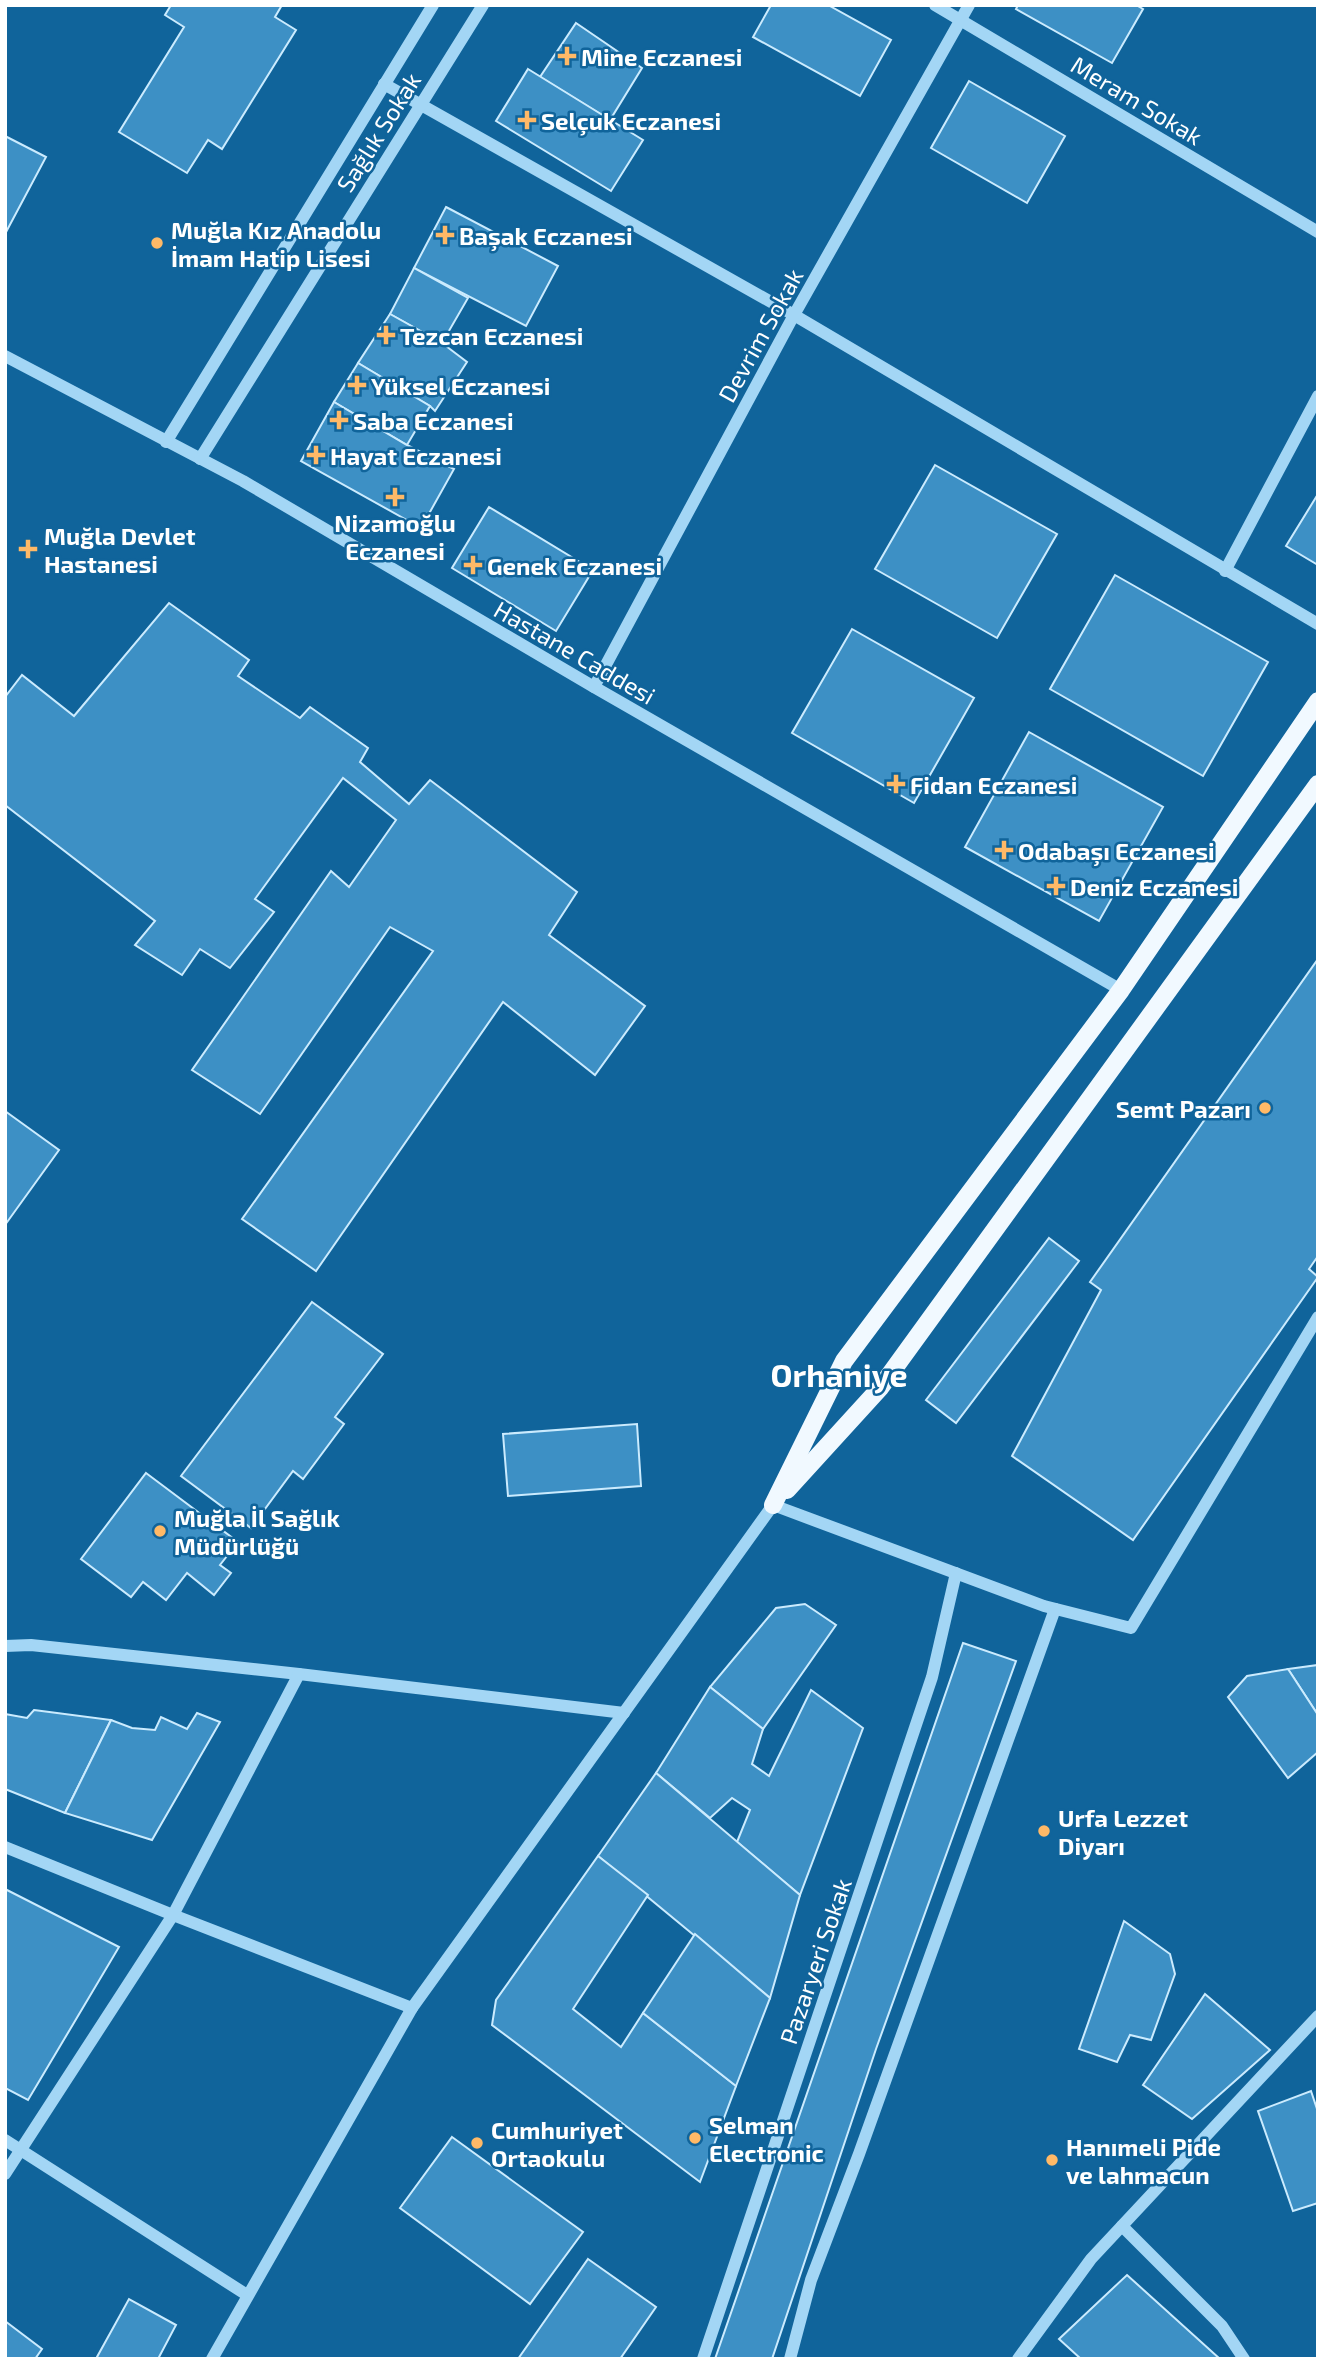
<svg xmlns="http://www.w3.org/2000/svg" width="1323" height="2364" font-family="'Exo 2',sans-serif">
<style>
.building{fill:#3d90c5;stroke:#cbebfe;stroke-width:2}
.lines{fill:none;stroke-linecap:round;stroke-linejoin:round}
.minor{stroke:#a3d6f5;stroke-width:12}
.major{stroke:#f1f9ff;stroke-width:18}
.poi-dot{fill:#ffb967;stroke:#10649b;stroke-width:2.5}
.labels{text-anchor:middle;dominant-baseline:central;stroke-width:5;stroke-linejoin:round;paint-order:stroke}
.poi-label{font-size:24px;font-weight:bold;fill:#fff;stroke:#10649b;text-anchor:start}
.street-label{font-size:24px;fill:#fff;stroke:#10649b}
.district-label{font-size:32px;font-weight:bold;fill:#fff;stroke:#10649b}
</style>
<rect width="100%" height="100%" fill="#10649b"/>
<g class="building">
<polygon points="171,5 282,5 275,17 296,30 222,149 208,140 187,173 119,132 184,27 165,15"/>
<polygon points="771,5 828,5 891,40 860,96 753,37"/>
<polygon points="1018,5 1136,5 1143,9 1112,63 1016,9"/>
<polygon points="576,23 642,68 610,120 540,77"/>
<polygon points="528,69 643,140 611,191 496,121"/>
<polygon points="969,81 1065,136 1027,203 931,148"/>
<polygon points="5,136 46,157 5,234"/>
<polygon points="446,207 558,266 526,326 414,268"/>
<polygon points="414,268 468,298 442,343 390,314"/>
<polygon points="390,314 442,343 467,362 435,411 430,406 358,363"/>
<polygon points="358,363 430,406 407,445 334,402"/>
<polygon points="334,402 407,445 454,469 421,528 301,461"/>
<polygon points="935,465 1057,534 997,638 875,569"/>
<polygon points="1318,494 1318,565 1286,546"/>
<polygon points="489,507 593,570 556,631 452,568"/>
<polygon points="1115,575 1268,662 1203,776 1050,689"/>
<polygon points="169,603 249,660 238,676 300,718 310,707 368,748 360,762 409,804 430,780 577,892 549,935 645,1006 595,1075 503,1002 316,1271 242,1219 433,951 390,927 260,1114 192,1070 331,871 349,887 396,820 343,778 255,899 274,912 230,968 200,949 182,975 135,945 155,921 5,805 5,697 22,675 74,716"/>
<polygon points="852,629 974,698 914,803 792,733"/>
<polygon points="1029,732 1163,807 1099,921 965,847"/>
<polygon points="1318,959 1318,1256 1309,1269 1318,1277 1133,1540 1012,1456 1101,1290 1090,1282"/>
<polygon points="5,1111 59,1150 5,1225"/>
<polygon points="1049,1238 1079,1261 956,1423 926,1400"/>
<polygon points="312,1302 383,1354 335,1417 344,1424 303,1479 293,1471 251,1528 181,1476"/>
<polygon points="637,1424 641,1486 508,1496 503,1434"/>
<polygon points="146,1473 238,1542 220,1565 231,1573 214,1595 187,1573 166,1600 143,1582 131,1597 81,1559"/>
<polygon points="805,1604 836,1625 763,1729 710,1687 776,1608"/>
<polygon points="963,1643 1016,1661 876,2049 772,2359 715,2359"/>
<polygon points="1318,1665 1318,1715 1288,1669"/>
<polygon points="1288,1669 1318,1715 1318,1752 1288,1778 1228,1697 1247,1676"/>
<polygon points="710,1687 763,1729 752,1764 769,1776 811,1690 863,1728 800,1895 737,1842 750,1810 732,1798 710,1818 656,1773"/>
<polygon points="34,1710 111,1720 65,1813 5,1789 5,1714 27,1718"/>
<polygon points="197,1713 220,1722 152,1840 65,1813 111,1720 132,1728 155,1730 161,1717 187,1729"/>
<polygon points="656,1773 800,1895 770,1998 598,1856"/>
<polygon points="598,1856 648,1895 573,2009 621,2047 643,2013 736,2086 700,2182 492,2025 496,2000"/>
<polygon points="5,1889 119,1947 28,2100 5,2088"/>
<polygon points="1124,1921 1170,1954 1175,1974 1151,2040 1130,2035 1117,2062 1079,2049"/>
<polygon points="695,1934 770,1998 736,2086 643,2013"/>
<polygon points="1205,1994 1270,2050 1192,2119 1143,2085"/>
<polygon points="1311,2091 1318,2112 1318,2203 1293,2211 1258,2111"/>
<polygon points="452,2137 583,2232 530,2304 400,2208"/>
<polygon points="588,2259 656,2307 620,2359 518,2359"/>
<polygon points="1127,2275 1220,2359 1081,2359 1059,2339"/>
<polygon points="129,2299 176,2325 158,2359 100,2359 97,2357"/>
<polygon points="5,2321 42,2349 35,2359 5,2359"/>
</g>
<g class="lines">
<g class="minor">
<polyline points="935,5 1318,232"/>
<polyline points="384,84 794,315 1318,624"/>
<polyline points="5,356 243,481 594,687 1121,990"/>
<polyline points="166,442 433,5"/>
<polyline points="200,459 483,5"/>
<polyline points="1225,571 1318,396"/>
<polyline points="594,687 794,315 969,5"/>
<polyline points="5,1646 31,1645 299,1674 624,1713"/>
<polyline points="5,1847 173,1915 412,2008"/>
<polyline points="5,2140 247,2295"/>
<polyline points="5,2174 173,1915 299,1674"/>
<polyline points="1122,2226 1222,2326 1244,2359"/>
<polyline points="212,2359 412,2008 773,1505 1044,1606 1131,1628 1318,1317"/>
<polyline points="703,2359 932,1677 956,1573"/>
<polyline points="790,2359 811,2280 859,2154 1055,1609"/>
<polyline points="1018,2359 1091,2259 1318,2016"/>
</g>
<g class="major">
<polyline points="787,1490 880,1388 1318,784"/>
<polyline points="773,1505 844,1361 1121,990 1318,701"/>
</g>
</g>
<g class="poi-dot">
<path d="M563.5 45.5h7v7h7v7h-7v7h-7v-7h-7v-7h7z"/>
<path d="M523.5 109.5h7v7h7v7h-7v7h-7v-7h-7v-7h7z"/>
<path d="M441.5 224.5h7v7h7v7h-7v7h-7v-7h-7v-7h7z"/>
<circle cx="157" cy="243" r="7"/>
<path d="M382.5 324.5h7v7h7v7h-7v7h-7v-7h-7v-7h7z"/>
<path d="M353.5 374.5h7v7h7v7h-7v7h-7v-7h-7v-7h7z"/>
<path d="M335.5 409.5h7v7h7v7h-7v7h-7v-7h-7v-7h7z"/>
<path d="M312.5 444.5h7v7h7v7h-7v7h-7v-7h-7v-7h7z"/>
<path d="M391.5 486.5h7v7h7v7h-7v7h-7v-7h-7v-7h7z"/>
<path d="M24.5 538.5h7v7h7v7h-7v7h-7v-7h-7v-7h7z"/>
<path d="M469.5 554.5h7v7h7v7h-7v7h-7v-7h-7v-7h7z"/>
<path d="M892.5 773.5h7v7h7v7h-7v7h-7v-7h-7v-7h7z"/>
<path d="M1000.5 839.5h7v7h7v7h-7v7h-7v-7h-7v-7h7z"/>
<path d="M1052.5 875.5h7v7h7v7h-7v7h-7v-7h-7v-7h7z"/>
<circle cx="1265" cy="1108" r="7"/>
<circle cx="160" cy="1531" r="7"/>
<circle cx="1044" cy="1831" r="7"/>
<circle cx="695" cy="2138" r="7"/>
<circle cx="477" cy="2143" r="7"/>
<circle cx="1052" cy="2160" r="7"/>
</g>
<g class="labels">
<g class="poi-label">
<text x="581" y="56">Mine Eczanesi</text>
<text x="541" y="120">Selçuk Eczanesi</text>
<text x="171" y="229">Muğla Kız Anadolu<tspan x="171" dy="28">İmam Hatip Lisesi</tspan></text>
<text x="459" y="235">Başak Eczanesi</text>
<text x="400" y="335">Tezcan Eczanesi</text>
<text x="371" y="385">Yüksel Eczanesi</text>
<text x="353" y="420">Saba Eczanesi</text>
<text x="330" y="455">Hayat Eczanesi</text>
<text x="395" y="522" text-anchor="middle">Nizamoğlu<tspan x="395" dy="28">Eczanesi</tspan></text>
<text x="44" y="535">Muğla Devlet<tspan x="44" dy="28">Hastanesi</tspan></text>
<text x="487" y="565">Genek Eczanesi</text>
<text x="910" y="784">Fidan Eczanesi</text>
<text x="1018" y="850">Odabaşı Eczanesi</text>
<text x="1070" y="886">Deniz Eczanesi</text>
<text x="1251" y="1108" text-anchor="end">Semt Pazarı</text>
<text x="174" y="1517">Muğla İl Sağlık<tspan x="174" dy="28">Müdürlüğü</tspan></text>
<text x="1058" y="1817">Urfa Lezzet<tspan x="1058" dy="28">Diyarı</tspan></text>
<text x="709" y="2124">Selman<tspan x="709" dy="28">Electronic</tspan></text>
<text x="491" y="2129">Cumhuriyet<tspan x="491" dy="28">Ortaokulu</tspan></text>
<text x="1066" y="2146">Hanımeli Pide<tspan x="1066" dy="28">ve lahmacun</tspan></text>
</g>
<g class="street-label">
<text transform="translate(1137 100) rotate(31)">Meram Sokak</text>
<text transform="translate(378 132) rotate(-58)">Sağlık Sokak</text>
<text transform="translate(760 335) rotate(-61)">Devrim Sokak</text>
<text transform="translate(575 652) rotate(30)">Hastane Caddesi</text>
<text transform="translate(815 1961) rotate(-71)">Pazaryeri Sokak</text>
</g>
<g class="district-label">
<text x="839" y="1374">Orhaniye</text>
</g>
</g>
<rect width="1323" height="2364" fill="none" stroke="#ffffff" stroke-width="14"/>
</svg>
